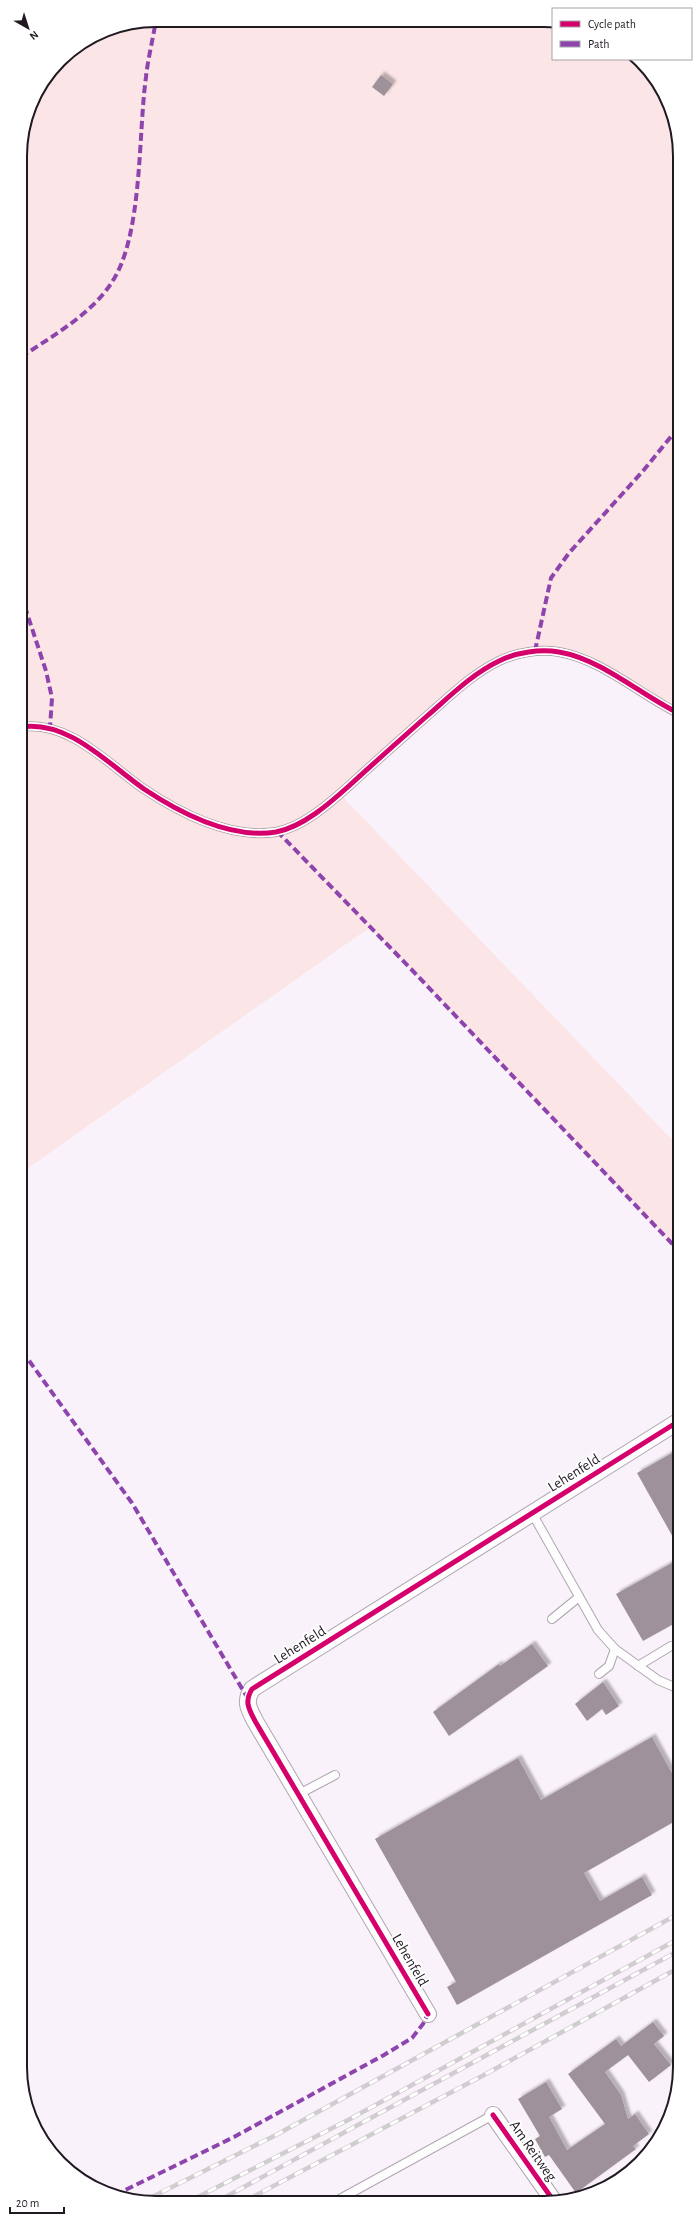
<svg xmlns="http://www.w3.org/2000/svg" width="700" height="2223" font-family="'Alegreya Sans',sans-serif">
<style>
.green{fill:#fbe5e6}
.building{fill:#9e9199;filter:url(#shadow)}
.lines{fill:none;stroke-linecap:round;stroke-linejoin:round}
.lane-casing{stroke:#afa7af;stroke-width:10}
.street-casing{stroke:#afa7af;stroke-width:18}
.lane{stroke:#fefdfe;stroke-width:8}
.street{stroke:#fefdfe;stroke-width:16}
.rail-casing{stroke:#d0cdd0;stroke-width:4.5}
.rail{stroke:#fff;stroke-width:3;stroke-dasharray:9;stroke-linecap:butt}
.quiet{stroke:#8e44ad;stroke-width:4;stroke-dasharray:8 4;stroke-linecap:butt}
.cycleway-casing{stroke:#fff;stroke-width:8}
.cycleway{stroke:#d6006c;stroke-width:5}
.labels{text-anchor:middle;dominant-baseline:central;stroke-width:4;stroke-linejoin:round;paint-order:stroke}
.street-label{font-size:15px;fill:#211922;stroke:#fff}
.rim{fill:none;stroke:#211922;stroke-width:2}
</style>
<defs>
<filter id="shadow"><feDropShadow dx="3.5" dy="-3.5" stdDeviation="1" flood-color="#0004"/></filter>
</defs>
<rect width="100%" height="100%" fill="#faf2fa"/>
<polygon class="green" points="156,20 553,23 553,59 639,59 666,96 677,130 678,713 583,660 535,651 500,660 467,681 340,794 679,1147 679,1251 412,970 369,928 21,1173 20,148 30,104 60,60 104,30"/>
<g class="building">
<polygon points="381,75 393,84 384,96 372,87"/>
<polygon points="679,1449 679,1548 637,1473"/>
<polygon points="679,1559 679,1621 643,1641 616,1594"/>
<polygon points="532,1644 548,1666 449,1736 433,1712 499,1664 500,1666"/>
<polygon points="603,1682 619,1706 606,1715 602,1709 587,1721 575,1704"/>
<polygon points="652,1737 679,1786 679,1819 584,1873 600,1901 642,1877 652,1895 457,2005 447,1987 456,1982 375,1839 518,1758 541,1800"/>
<polygon points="653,2022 664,2036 654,2044 671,2065 649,2082 628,2055 605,2072 621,2095 628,2119 635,2114 649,2134 633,2146 636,2149 576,2193 549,2155 545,2157 535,2139 540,2136 518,2099 546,2082 562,2109 549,2117 567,2150 605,2124 568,2074 616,2039 621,2046"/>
</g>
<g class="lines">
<defs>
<g id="lane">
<path d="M21,727C69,720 108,764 144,789C180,813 231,839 276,832C303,827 330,803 350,785C375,762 401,739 427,716C450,696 472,674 499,661C517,652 540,649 559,652C601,659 641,695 678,713"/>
<polyline points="532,1513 598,1630 615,1649 609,1666 599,1674"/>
<polyline points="552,1619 579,1597"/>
<polyline points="615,1649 658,1680 679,1689"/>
<polyline points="638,1666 671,1646"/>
<polyline points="299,1794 335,1775"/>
<polyline points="338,2200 493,2115"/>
</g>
<g id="street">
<path d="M428,2014L255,1721C249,1709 244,1702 252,1689L679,1421"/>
<polyline points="493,2115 553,2200"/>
</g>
</defs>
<use href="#lane" class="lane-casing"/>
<use href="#street" class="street-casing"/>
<use href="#lane" class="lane"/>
<use href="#street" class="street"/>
<defs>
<g id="rail">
<polyline points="146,2200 276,2135 680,1913"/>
<polyline points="192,2200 350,2119 680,1938"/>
<polyline points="220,2200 680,1950"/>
<polyline points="247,2200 484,2075 680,1967"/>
</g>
</defs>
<use href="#rail" class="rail-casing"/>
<use href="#rail" class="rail"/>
<g class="quiet">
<path d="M21,357C51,337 92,314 112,282C143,235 138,134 146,77C148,58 153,39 156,20"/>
<polyline points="21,595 46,671 52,698 50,727"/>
<polyline points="535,651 551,578 569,553 643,471 678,428"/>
<polyline points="277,831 412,970 679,1251"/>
<polyline points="22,1351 132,1503 247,1697"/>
<polyline points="115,2195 234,2137 384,2055 412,2038 423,2024 428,2014"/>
</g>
<defs>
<g id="cycleway">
<path d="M21,727C69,720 108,764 144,789C180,813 231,839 276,832C303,827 330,803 350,785C375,762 401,739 427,716C450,696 472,674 499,661C517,652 540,649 559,652C601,659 641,695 678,713"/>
<path d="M428,2014L255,1721C249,1709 244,1702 252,1689L679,1421"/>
<polyline points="493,2115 553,2200"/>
</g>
</defs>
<use href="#cycleway" class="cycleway-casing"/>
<use href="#cycleway" class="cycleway"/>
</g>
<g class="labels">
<g class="street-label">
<text transform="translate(574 1473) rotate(-32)">Lehenfeld</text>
<text transform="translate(300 1645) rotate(-32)">Lehenfeld</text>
<text transform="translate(410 1960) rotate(60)">Lehenfeld</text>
<text transform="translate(533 2151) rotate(55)">Am Reitweg</text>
</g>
</g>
<path d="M0 0H700V2223H0ZM156 27H544A129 129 0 0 1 673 156V2067A129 129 0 0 1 544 2196H156A129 129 0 0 1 27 2067V156A129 129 0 0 1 156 27Z" fill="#fff" fill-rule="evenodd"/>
<path class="rim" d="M156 27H544A129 129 0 0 1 673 156V2067A129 129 0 0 1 544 2196H156A129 129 0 0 1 27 2067V156A129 129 0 0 1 156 27Z"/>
<rect x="552" y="8" width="140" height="52" fill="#ffffff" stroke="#a6a3a7"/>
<rect x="560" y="21" width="20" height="6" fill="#d6006c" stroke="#a6a3a7"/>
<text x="588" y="28" font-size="12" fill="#211922">Cycle path</text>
<rect x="560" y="41" width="20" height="6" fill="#8e44ad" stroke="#a6a3a7"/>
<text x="588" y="48" font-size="12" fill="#211922">Path</text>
<g transform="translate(28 28) rotate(141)" stroke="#ffffff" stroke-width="3" paint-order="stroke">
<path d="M0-3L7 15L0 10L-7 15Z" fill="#211922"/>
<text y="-6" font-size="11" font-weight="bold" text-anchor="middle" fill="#211922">N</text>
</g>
<path d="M10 2207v6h54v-6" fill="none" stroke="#211922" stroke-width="2"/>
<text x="16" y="2207" font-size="12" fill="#211922" stroke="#ffffff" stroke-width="3" paint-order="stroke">20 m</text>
</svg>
